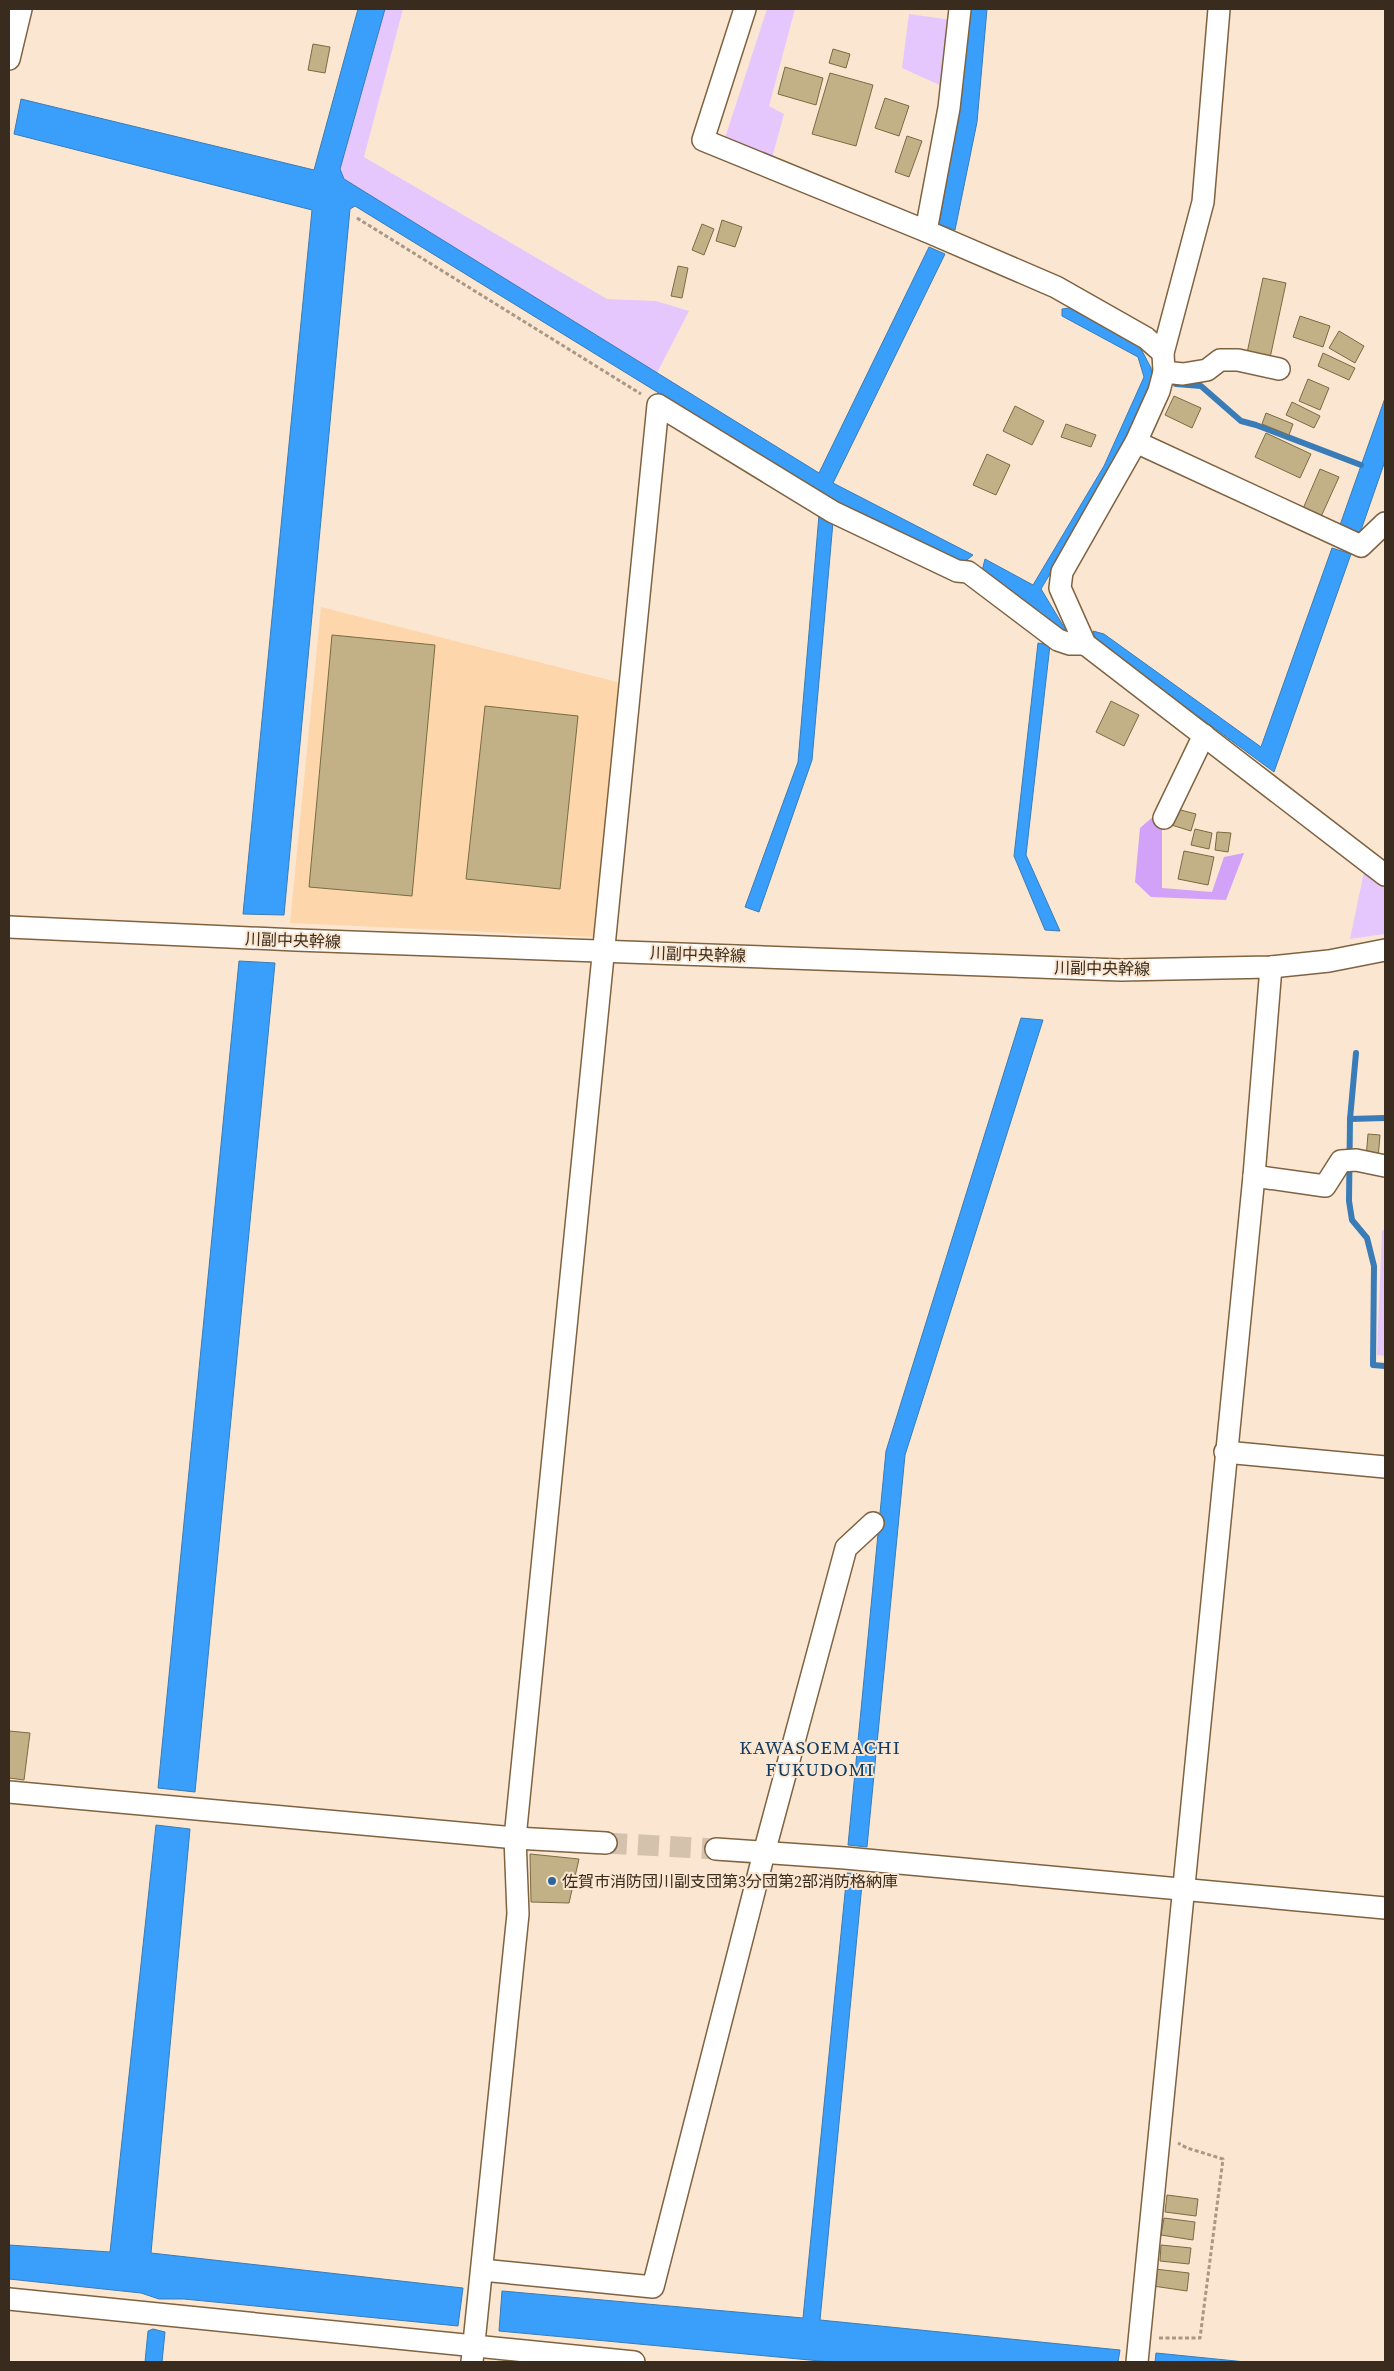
<svg xmlns="http://www.w3.org/2000/svg" width="1394" height="2371" font-family="'Source Serif 4','Noto Sans JP',serif">
<style>
.built{fill:#fdd6ab}
.green{fill:#e5c7fe}
.forest{fill:#d2a1f8}
.water{fill:#399ffa;stroke:#397cb8}
.lines{fill:none;stroke-linecap:round;stroke-linejoin:round}
.stream{stroke:#397cb8;stroke-width:6}
.building{fill:#c2b186;stroke:#7a6b42}
.minor-tunnel{stroke:#d4c2ad;stroke-width:21;stroke-dasharray:21 11;stroke-linecap:butt}
.minor-casing{stroke:#7f6240;stroke-width:24}
.path{stroke:#a99886;stroke-width:3;stroke-dasharray:4 2.5;stroke-linecap:butt}
.minor{stroke:#fff;stroke-width:21}
.poi-dot{fill:#2b669e;stroke:#fbe7d1;stroke-width:2}
.labels{text-anchor:middle;dominant-baseline:central;stroke-width:4;stroke-linejoin:round;paint-order:stroke}
.street-label{font-size:16px;fill:#392c1e;stroke:#fbe7d1}
.poi-label{font-size:16px;fill:#392c1e;stroke:#fbe7d1;text-anchor:start}
.quarter-label{font-size:19px;letter-spacing:1px;fill:#113b60;stroke:#fbe7d1}
</style>
<rect width="100%" height="100%" fill="#fbe7d1"/>
<polygon class="built" points="321,607 621,683 596,937 290,923"/>
<g class="green">
<polygon points="385,9 403,9 364,157 607,299 656,301 689,311 657,373 344,179 340,169"/>
<polygon points="767,9 795,9 769,106 784,114 772,158 725,138"/>
<polygon points="909,14 952,20 946,88 902,68"/>
<polygon points="1364,872 1385,888 1385,934 1350,939"/>
<polygon points="1382,1230 1385,1230 1385,1356 1377,1355"/>
</g>
<polygon class="forest" points="1162,809 1162,888 1212,892 1224,857 1244,853 1226,900 1151,897 1135,882 1140,828"/>
<g class="water">
<polygon points="358,9 385,9 340,169 344,179 819,473 929,247 945,254 833,483 973,555 962,564 826,496 355,206 350,209 284,915 243,914 312,210 14,134 21,99 314,170"/>
<polygon points="968,9 987,9 977,122 955,230 939,224 961,102"/>
<polygon points="1070,308 1140,347 1151,368 1153,381 1110,472 1041,589 1067,632 1064,635 982,571 985,559 1033,585 1104,466 1144,377 1138,357 1062,316 1062,309"/>
<polygon points="1385,398 1385,461 1360,533 1340,525"/>
<polygon points="819,515 833,522 812,760 759,912 745,907 798,762"/>
<polygon points="1332,548 1351,554 1274,772 1096,641 1093,631 1104,634 1261,747"/>
<polygon points="1038,643 1050,645 1026,855 1060,931 1045,930 1014,856"/>
<polygon points="239,961 275,963 195,1792 158,1788"/>
<polygon points="1021,1018 1043,1020 905,1455 867,1847 848,1845 886,1451"/>
<polygon points="156,1825 190,1829 151,2253 463,2288 458,2326 184,2299 159,2299 141,2293 9,2279 9,2245 110,2252"/>
<polygon points="847,1873 863,1874 820,2320 1120,2350 1118,2362 831,2362 499,2331 502,2291 803,2318"/>
<polygon points="153,2329 165,2332 162,2362 145,2362 148,2331"/>
<polygon points="1156,2353 1246,2362 1155,2362"/>
</g>
<g class="lines">
<g class="stream">
<polyline points="1176,384 1201,386 1241,421 1256,425 1361,465"/>
<polyline points="1356,1053 1350,1119 1349,1201 1352,1220 1367,1238 1374,1266 1373,1365 1385,1366"/>
<polyline points="1350,1119 1385,1118"/>
</g>
</g>
<g class="building">
<polygon points="313,44 330,47 325,73 308,70"/>
<polygon points="833,49 850,54 846,68 829,63"/>
<polygon points="785,67 823,78 816,105 778,94"/>
<polygon points="830,73 873,85 856,146 812,134"/>
<polygon points="885,98 909,106 899,136 875,128"/>
<polygon points="907,136 922,141 909,177 895,172"/>
<polygon points="722,220 742,227 735,247 716,241"/>
<polygon points="702,224 714,229 704,255 692,250"/>
<polygon points="678,266 688,268 682,298 671,296"/>
<polygon points="1263,278 1286,283 1270,358 1247,353"/>
<polygon points="1300,316 1330,326 1323,347 1293,337"/>
<polygon points="1339,331 1364,346 1355,363 1329,348"/>
<polygon points="1323,353 1355,368 1349,380 1318,366"/>
<polygon points="1308,379 1329,388 1320,410 1299,401"/>
<polygon points="1174,396 1201,408 1192,428 1165,415"/>
<polygon points="1292,402 1320,416 1314,428 1286,415"/>
<polygon points="1015,406 1044,421 1032,445 1003,431"/>
<polygon points="1266,413 1293,424 1289,435 1262,424"/>
<polygon points="1066,424 1096,435 1091,447 1061,437"/>
<polygon points="1266,433 1311,454 1300,478 1255,457"/>
<polygon points="987,454 1010,465 996,495 973,485"/>
<polygon points="1320,469 1339,477 1320,519 1302,511"/>
<polygon points="332,635 435,645 412,896 309,887"/>
<polygon points="1111,701 1139,715 1124,746 1096,732"/>
<polygon points="485,706 578,716 560,889 466,879"/>
<polygon points="1173,808 1196,814 1191,831 1168,824"/>
<polygon points="1195,829 1212,833 1209,849 1191,845"/>
<polygon points="1217,832 1231,833 1228,852 1215,850"/>
<polygon points="1184,851 1214,857 1208,885 1178,879"/>
<polygon points="1368,1134 1380,1135 1378,1159 1366,1158"/>
<polygon points="9,1731 30,1733 24,1780 9,1778"/>
<polygon points="530,1854 579,1859 569,1903 531,1902"/>
<polygon points="1167,2195 1198,2199 1196,2216 1165,2212"/>
<polygon points="1164,2218 1195,2222 1193,2240 1161,2235"/>
<polygon points="1161,2245 1191,2248 1189,2264 1160,2261"/>
<polygon points="1155,2269 1189,2273 1187,2291 1153,2286"/>
</g>
<g class="lines">
<polyline class="minor-tunnel" points="606,1843 716,1849"/>
<defs>
<g id="minor">
<polyline points="745,9 703,140 926,231 1056,287 1146,338 1163,353"/>
<polyline points="1219,9 1203,202 1163,353 1164,372 1159,391 1136,442 1062,572 1060,588 1085,644 1385,875"/>
<polyline points="9,59 21,9"/>
<polyline points="926,231 949,108 960,9"/>
<polyline points="1164,372 1183,374 1207,370 1220,360 1238,360 1279,369"/>
<polyline points="1136,442 1361,546 1385,523"/>
<polyline points="1164,818 1204,735"/>
<polyline points="9,927 296,940 1121,970 1271,967 1329,961 1385,950"/>
<polyline points="1254,1176 1325,1186 1341,1161 1356,1160 1385,1166"/>
<polyline points="1225,1452 1385,1467"/>
<polyline points="9,1792 515,1838 606,1843"/>
<polyline points="716,1849 845,1858 1385,1908"/>
<polyline points="482,2270 653,2287 764,1853 846,1548 873,1523"/>
<polyline points="9,2299 634,2362"/>
<polyline points="472,2362 518,1914 515,1838 658,405 833,512 957,571 968,572 1058,640 1070,644 1085,644"/>
<polyline points="1137,2362 1254,1176 1271,967"/>
</g>
</defs>
<use href="#minor" class="minor-casing"/>
<g class="path">
<polyline points="357,218 641,394"/>
<polyline points="1159,2338 1200,2338 1223,2159 1187,2148 1178,2143"/>
</g>
<use href="#minor" class="minor"/>
</g>
<circle class="poi-dot" cx="552" cy="1881" r="5"/>
<g class="labels">
<g class="street-label">
<text transform="translate(293 940) rotate(2)">川副中央幹線</text>
<text transform="translate(698 954) rotate(2)">川副中央幹線</text>
<text transform="translate(1102 968) rotate(1)">川副中央幹線</text>
</g>
<g class="poi-label">
<text x="562" y="1881">佐賀市消防団川副支団第3分団第2部消防格納庫</text>
</g>
<g class="quarter-label">
<text x="820" y="1747">KAWASOEMACHI<tspan x="820" dy="22">FUKUDOMI</tspan></text>
</g>
</g>
<rect width="1394" height="2371" fill="none" stroke="#392c1e" stroke-width="20"/>
</svg>
